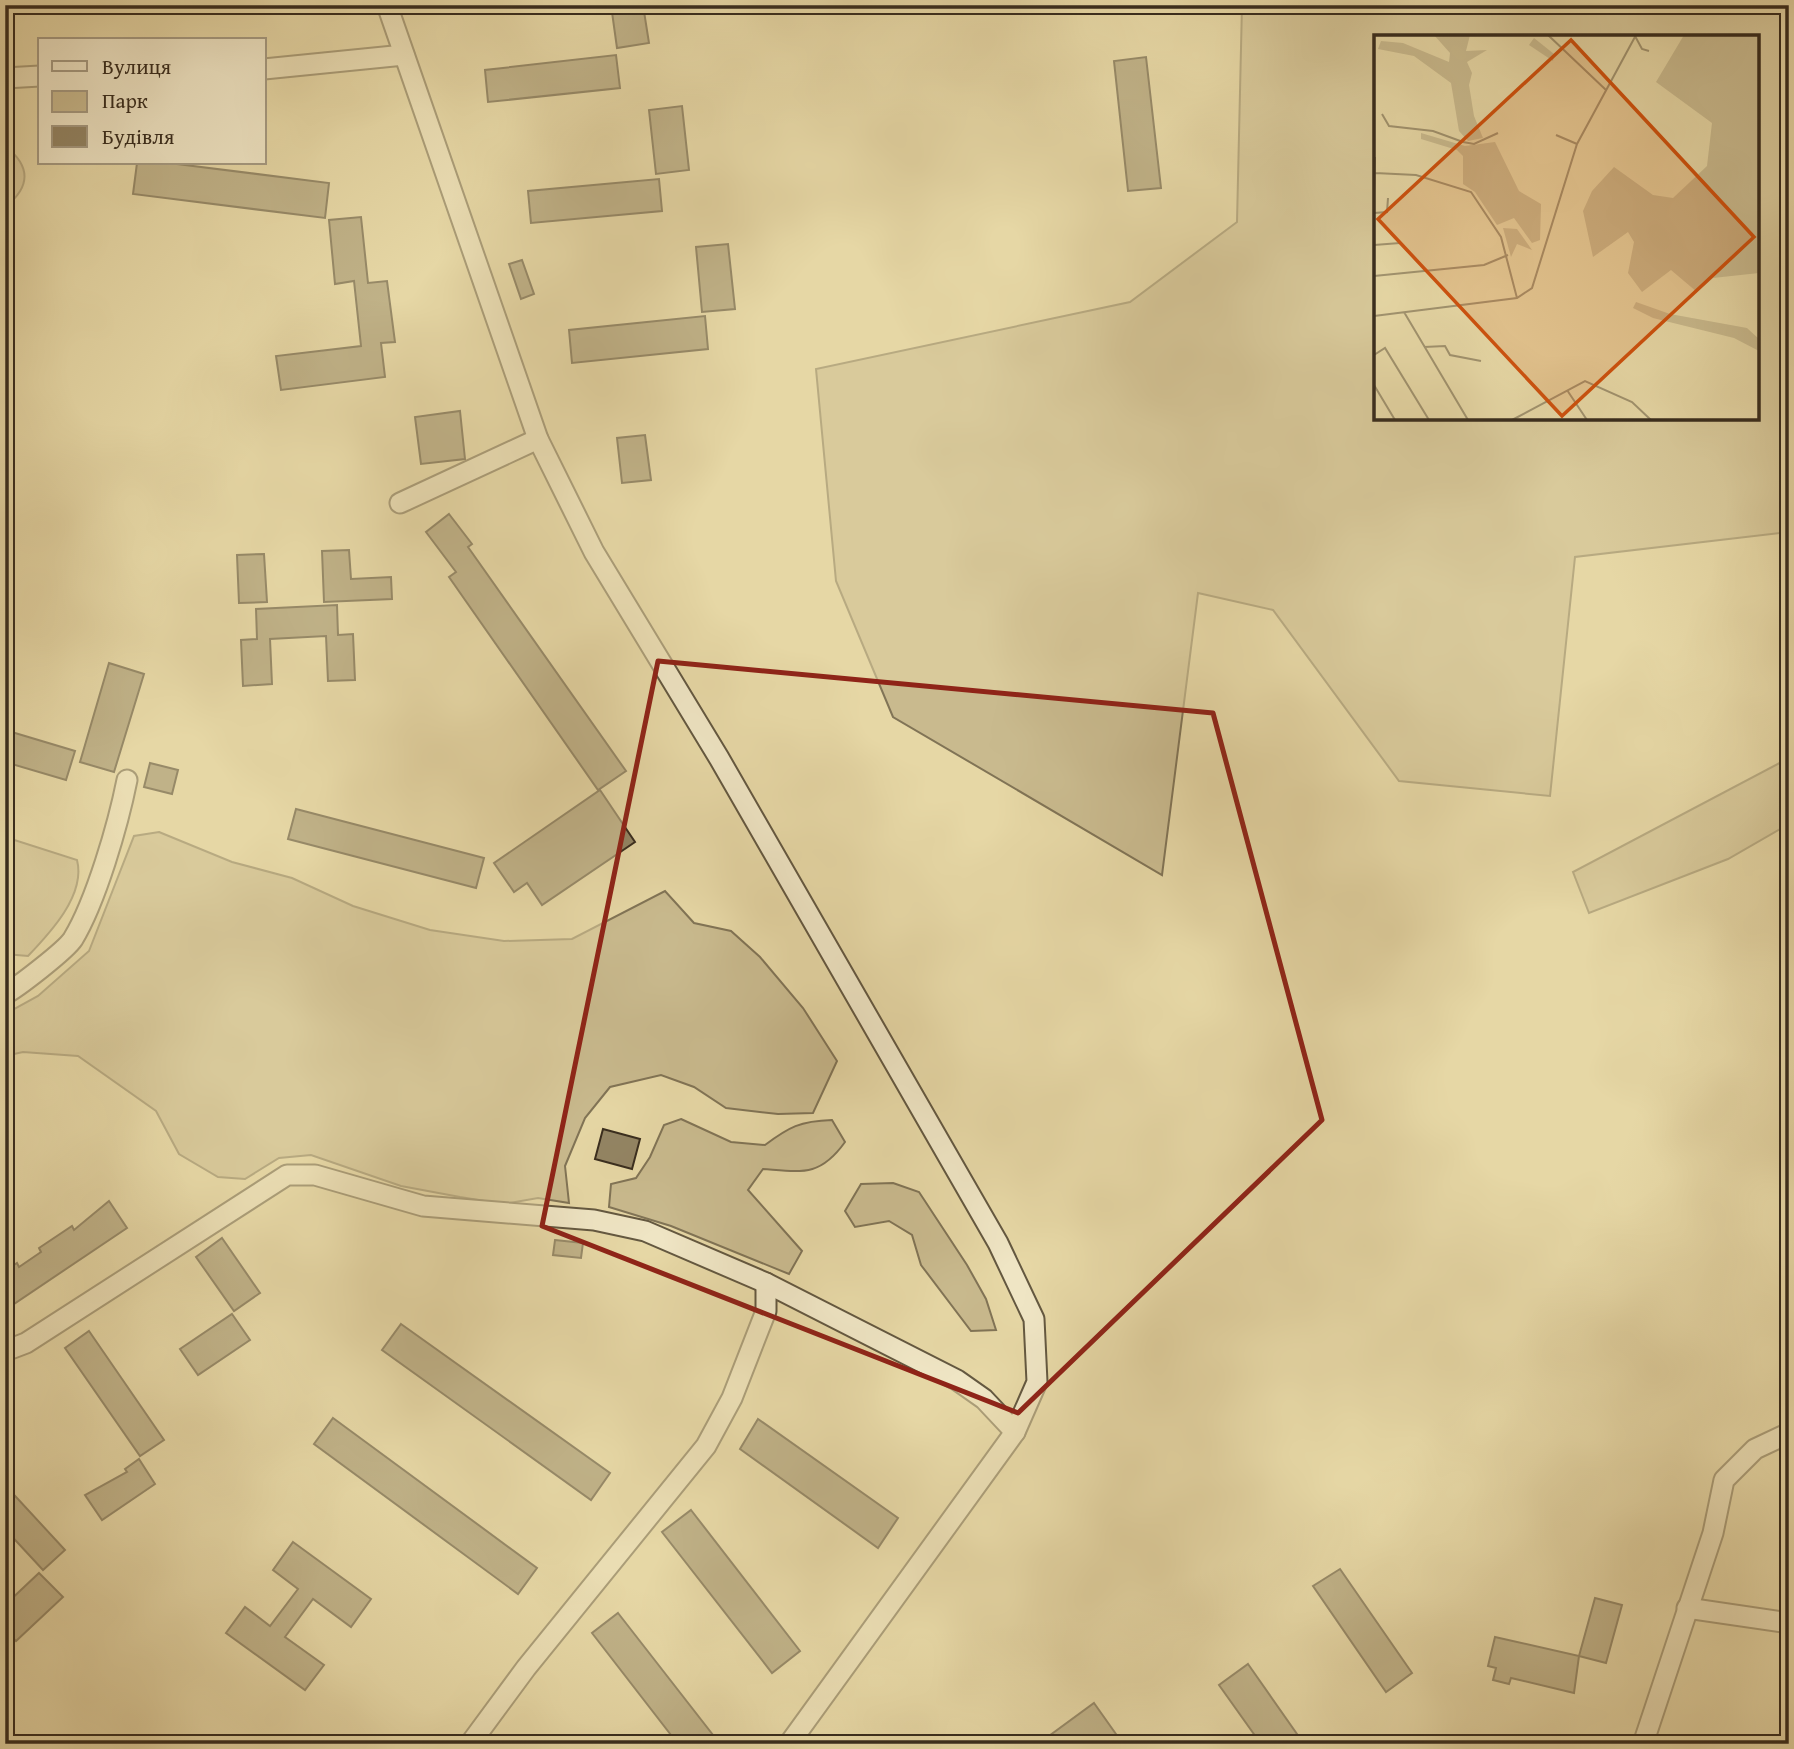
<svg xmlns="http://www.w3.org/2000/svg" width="1794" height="1749" font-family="'Gentium Book Plus',serif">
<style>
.green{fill:#c9ba8e;stroke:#817456;stroke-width:2;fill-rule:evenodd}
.building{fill:#938564;stroke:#392d1e;stroke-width:2}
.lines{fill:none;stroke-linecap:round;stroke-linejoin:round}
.minor-casing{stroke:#645840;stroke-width:23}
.minor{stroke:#efe5c4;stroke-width:19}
.marked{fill:none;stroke:#8f2418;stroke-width:5;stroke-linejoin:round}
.inset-road{fill:none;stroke:#a1936f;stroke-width:2}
.view{fill:#ce520f;fill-opacity:0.15;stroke:#ce520f;stroke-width:3.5}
.inset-edge{fill:none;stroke:#392d1e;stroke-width:3.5}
</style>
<rect width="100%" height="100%" fill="#e6d7a5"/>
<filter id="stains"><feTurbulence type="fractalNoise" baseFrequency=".00286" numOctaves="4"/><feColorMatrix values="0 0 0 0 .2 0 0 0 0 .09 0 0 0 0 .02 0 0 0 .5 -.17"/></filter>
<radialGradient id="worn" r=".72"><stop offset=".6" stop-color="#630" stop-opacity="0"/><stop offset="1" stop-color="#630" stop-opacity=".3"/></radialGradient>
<g class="green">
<path d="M1242,5H1789V532L1575,557L1550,796L1399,781L1273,610L1198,593L1162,875L893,717L836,581L816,369L1130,302L1237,222ZM1376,37H1757V418H1376Z"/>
<path d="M5,146C31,166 31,187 5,207Z"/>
<polygon points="1789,758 1789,824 1728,859 1589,913 1573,872"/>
<polygon points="159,832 232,862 292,878 353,906 430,930 504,941 572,939 665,891 694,923 731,931 760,957 803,1008 837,1061 813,1113 778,1114 726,1108 694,1087 661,1075 610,1087 585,1118 565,1166 569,1203 538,1198 503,1204 460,1197 401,1186 311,1155 279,1158 245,1179 218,1177 179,1154 156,1111 78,1056 23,1052 5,1056 5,1014 38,996 89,951 134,836"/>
<path d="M5,837L77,860C86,895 50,933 28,956L5,954Z"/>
<path d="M681,1119L731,1142L765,1145C789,1127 800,1121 832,1120L845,1142C820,1177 802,1172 763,1169L748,1190L802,1251L789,1274L671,1226L609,1207L611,1184L636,1178L650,1157L664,1125Z"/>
<polygon points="893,1183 919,1192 967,1265 986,1299 996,1330 971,1331 921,1265 912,1235 889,1221 855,1227 845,1211 861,1184"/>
</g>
<g class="building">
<polygon points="611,5 643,5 649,43 617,48"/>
<polygon points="616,55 620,88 488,102 485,70"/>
<polygon points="1146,57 1161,188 1128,191 1114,61"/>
<polygon points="682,106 689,170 656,174 649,110"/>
<polygon points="137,163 169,163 329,183 325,218 133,194"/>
<polygon points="659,179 662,211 531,223 528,191"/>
<polygon points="361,217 368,283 387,281 395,342 381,343 385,377 281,390 276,356 361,346 354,281 335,284 329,220"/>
<polygon points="728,244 735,309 702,312 696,247"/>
<polygon points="522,260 534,294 521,299 509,264"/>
<polygon points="705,316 708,349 572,363 569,330"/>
<polygon points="460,411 465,459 421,464 415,417"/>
<polygon points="645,435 651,480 622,483 617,438"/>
<polygon points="449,514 472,544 468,547 626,771 598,790 449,577 456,572 426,532"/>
<polygon points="349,550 351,579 391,577 392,599 324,602 322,551"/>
<polygon points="264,554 267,602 239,603 237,555"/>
<polygon points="337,605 338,635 353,634 355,680 328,681 326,636 270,639 272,684 243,686 241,640 257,639 256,609"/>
<polygon points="109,663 144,674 114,772 80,762"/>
<polygon points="5,730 75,751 66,780 5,762"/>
<polygon points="150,763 178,770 172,794 144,787"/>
<polygon points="600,790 635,842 542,905 527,883 514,892 494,863"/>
<polygon points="296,809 484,858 476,888 288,839"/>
<polygon points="603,1129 640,1139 632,1169 595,1159"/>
<polygon points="109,1201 127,1228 5,1310 5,1271 17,1263 19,1267 41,1252 39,1248 72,1226 74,1230"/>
<polygon points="222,1238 260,1293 234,1311 196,1257"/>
<polygon points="555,1240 583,1243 581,1258 553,1255"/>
<polygon points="232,1314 250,1340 198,1375 180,1349"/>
<polygon points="401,1324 610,1473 591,1500 382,1350"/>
<polygon points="89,1331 164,1440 140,1456 65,1348"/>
<polygon points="333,1418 537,1568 518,1594 314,1444"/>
<polygon points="758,1419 898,1518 878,1548 740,1449"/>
<polygon points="139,1459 155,1484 102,1520 85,1495 127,1472 125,1469"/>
<polygon points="5,1485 65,1550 43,1570 5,1529"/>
<polygon points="691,1510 800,1651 772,1673 662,1532"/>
<polygon points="293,1542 371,1599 351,1627 313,1599 285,1637 324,1665 305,1690 226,1633 245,1607 270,1626 298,1589 273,1570"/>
<polygon points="1340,1569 1412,1673 1386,1692 1313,1586"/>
<polygon points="39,1573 63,1597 16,1641 5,1630 5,1605"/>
<polygon points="1595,1598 1622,1605 1606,1663 1579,1656"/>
<polygon points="618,1613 720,1744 678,1744 592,1633"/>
<polygon points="1495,1637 1579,1656 1574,1693 1511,1678 1509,1684 1493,1680 1496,1668 1488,1666"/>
<polygon points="1248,1664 1304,1744 1261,1744 1219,1685"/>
<polygon points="1094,1703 1123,1744 1038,1744"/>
</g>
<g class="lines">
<defs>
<g id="minor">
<polyline points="387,5 538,439 594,552 719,758 998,1243 1034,1319 1037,1382 1015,1432 789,1744"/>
<polyline points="264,69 404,55"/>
<polyline points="5,78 40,76"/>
<polyline points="400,503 538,439"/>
<path d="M5,994C17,988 66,950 73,939C96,901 118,825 127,780"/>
<polyline points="5,1351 26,1343 287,1175 315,1175 423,1206 594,1220 645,1231 766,1283 957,1380 984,1399 1015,1432"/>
<polyline points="1687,1608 1789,1623"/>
<polyline points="470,1744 526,1668 706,1446 732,1398 766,1311 766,1283"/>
<polyline points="1643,1744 1713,1533 1724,1480 1755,1449 1789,1433"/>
</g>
</defs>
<use href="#minor" class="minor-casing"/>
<use href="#minor" class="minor"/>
</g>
<path d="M0 0H1794V1749H0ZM658,661L1213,713L1322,1120L1018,1413L542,1226Z" fill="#e6d7a5" fill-opacity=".55" fill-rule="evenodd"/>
<path class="marked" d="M658,661L1213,713L1322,1120L1018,1413L542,1226Z"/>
<g transform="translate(1374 35)">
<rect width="385" height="385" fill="#e6d7a5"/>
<path d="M60,0H96L92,16L113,15L93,27L98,38L95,50L100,81L109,103L94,106L85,96L77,48L40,21L4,14L7,6L29,8L75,27L76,18ZM310,0H385V238L339,243L323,257L297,235L268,257L254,238L260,207L254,197L219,222L209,176L218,156L240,132L279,160L299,163L333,131L338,88L282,47ZM160,3L180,19L179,26L155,10ZM47,98L91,111L121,107L145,156L167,169L166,205L158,208L140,183L123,190L101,157L89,149V121L83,115L47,104ZM129,193L143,194L158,215L143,209L137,222ZM262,267L296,279L373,293L385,304V316L360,303L279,283L259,273Z" fill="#c9ba8e"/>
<path class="inset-road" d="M174,0L232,55M261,1L268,14L275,16M8,79L15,91L59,96L89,107L100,109L124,98M182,100L203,109M1,138L42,140L97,157L127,202L143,263M0,158L1,122M0,178L13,177L14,163M0,210L26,208M0,241L110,230L134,220M30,277L94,385M0,281L143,263L158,253L203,109L262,0M50,312L71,311L76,320L107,326M0,320L11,313L55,385M0,350L21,385M193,355L213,385M138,385L211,346L258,367L277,385"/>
<path class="view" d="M197,5L380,202L188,381L4,184Z"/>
<rect width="385" height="385" class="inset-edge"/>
</g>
<rect width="1794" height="1749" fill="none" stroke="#e6d7a5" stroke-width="28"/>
<rect x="7" y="7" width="1780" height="1735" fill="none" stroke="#392d1e" stroke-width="3.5"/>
<rect x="14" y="14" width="1766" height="1721" fill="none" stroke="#392d1e" stroke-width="2"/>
<rect x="38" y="38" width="228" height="126" fill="#efe5c4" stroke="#a69b82" stroke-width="2"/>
<rect x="52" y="61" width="35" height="10" fill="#efe5c4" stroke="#a69b82" stroke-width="2"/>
<text x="102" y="74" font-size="21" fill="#392d1e">Вулиця</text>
<rect x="52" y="91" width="35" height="21" fill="#c9ba8e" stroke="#a69b82" stroke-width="2"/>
<text x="102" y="108" font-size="21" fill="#392d1e">Парк</text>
<rect x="52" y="126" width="35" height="21" fill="#938564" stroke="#a69b82" stroke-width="2"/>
<text x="102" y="144" font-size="21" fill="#392d1e">Будівля</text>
<rect width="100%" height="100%" filter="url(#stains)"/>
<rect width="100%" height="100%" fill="url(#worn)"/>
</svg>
